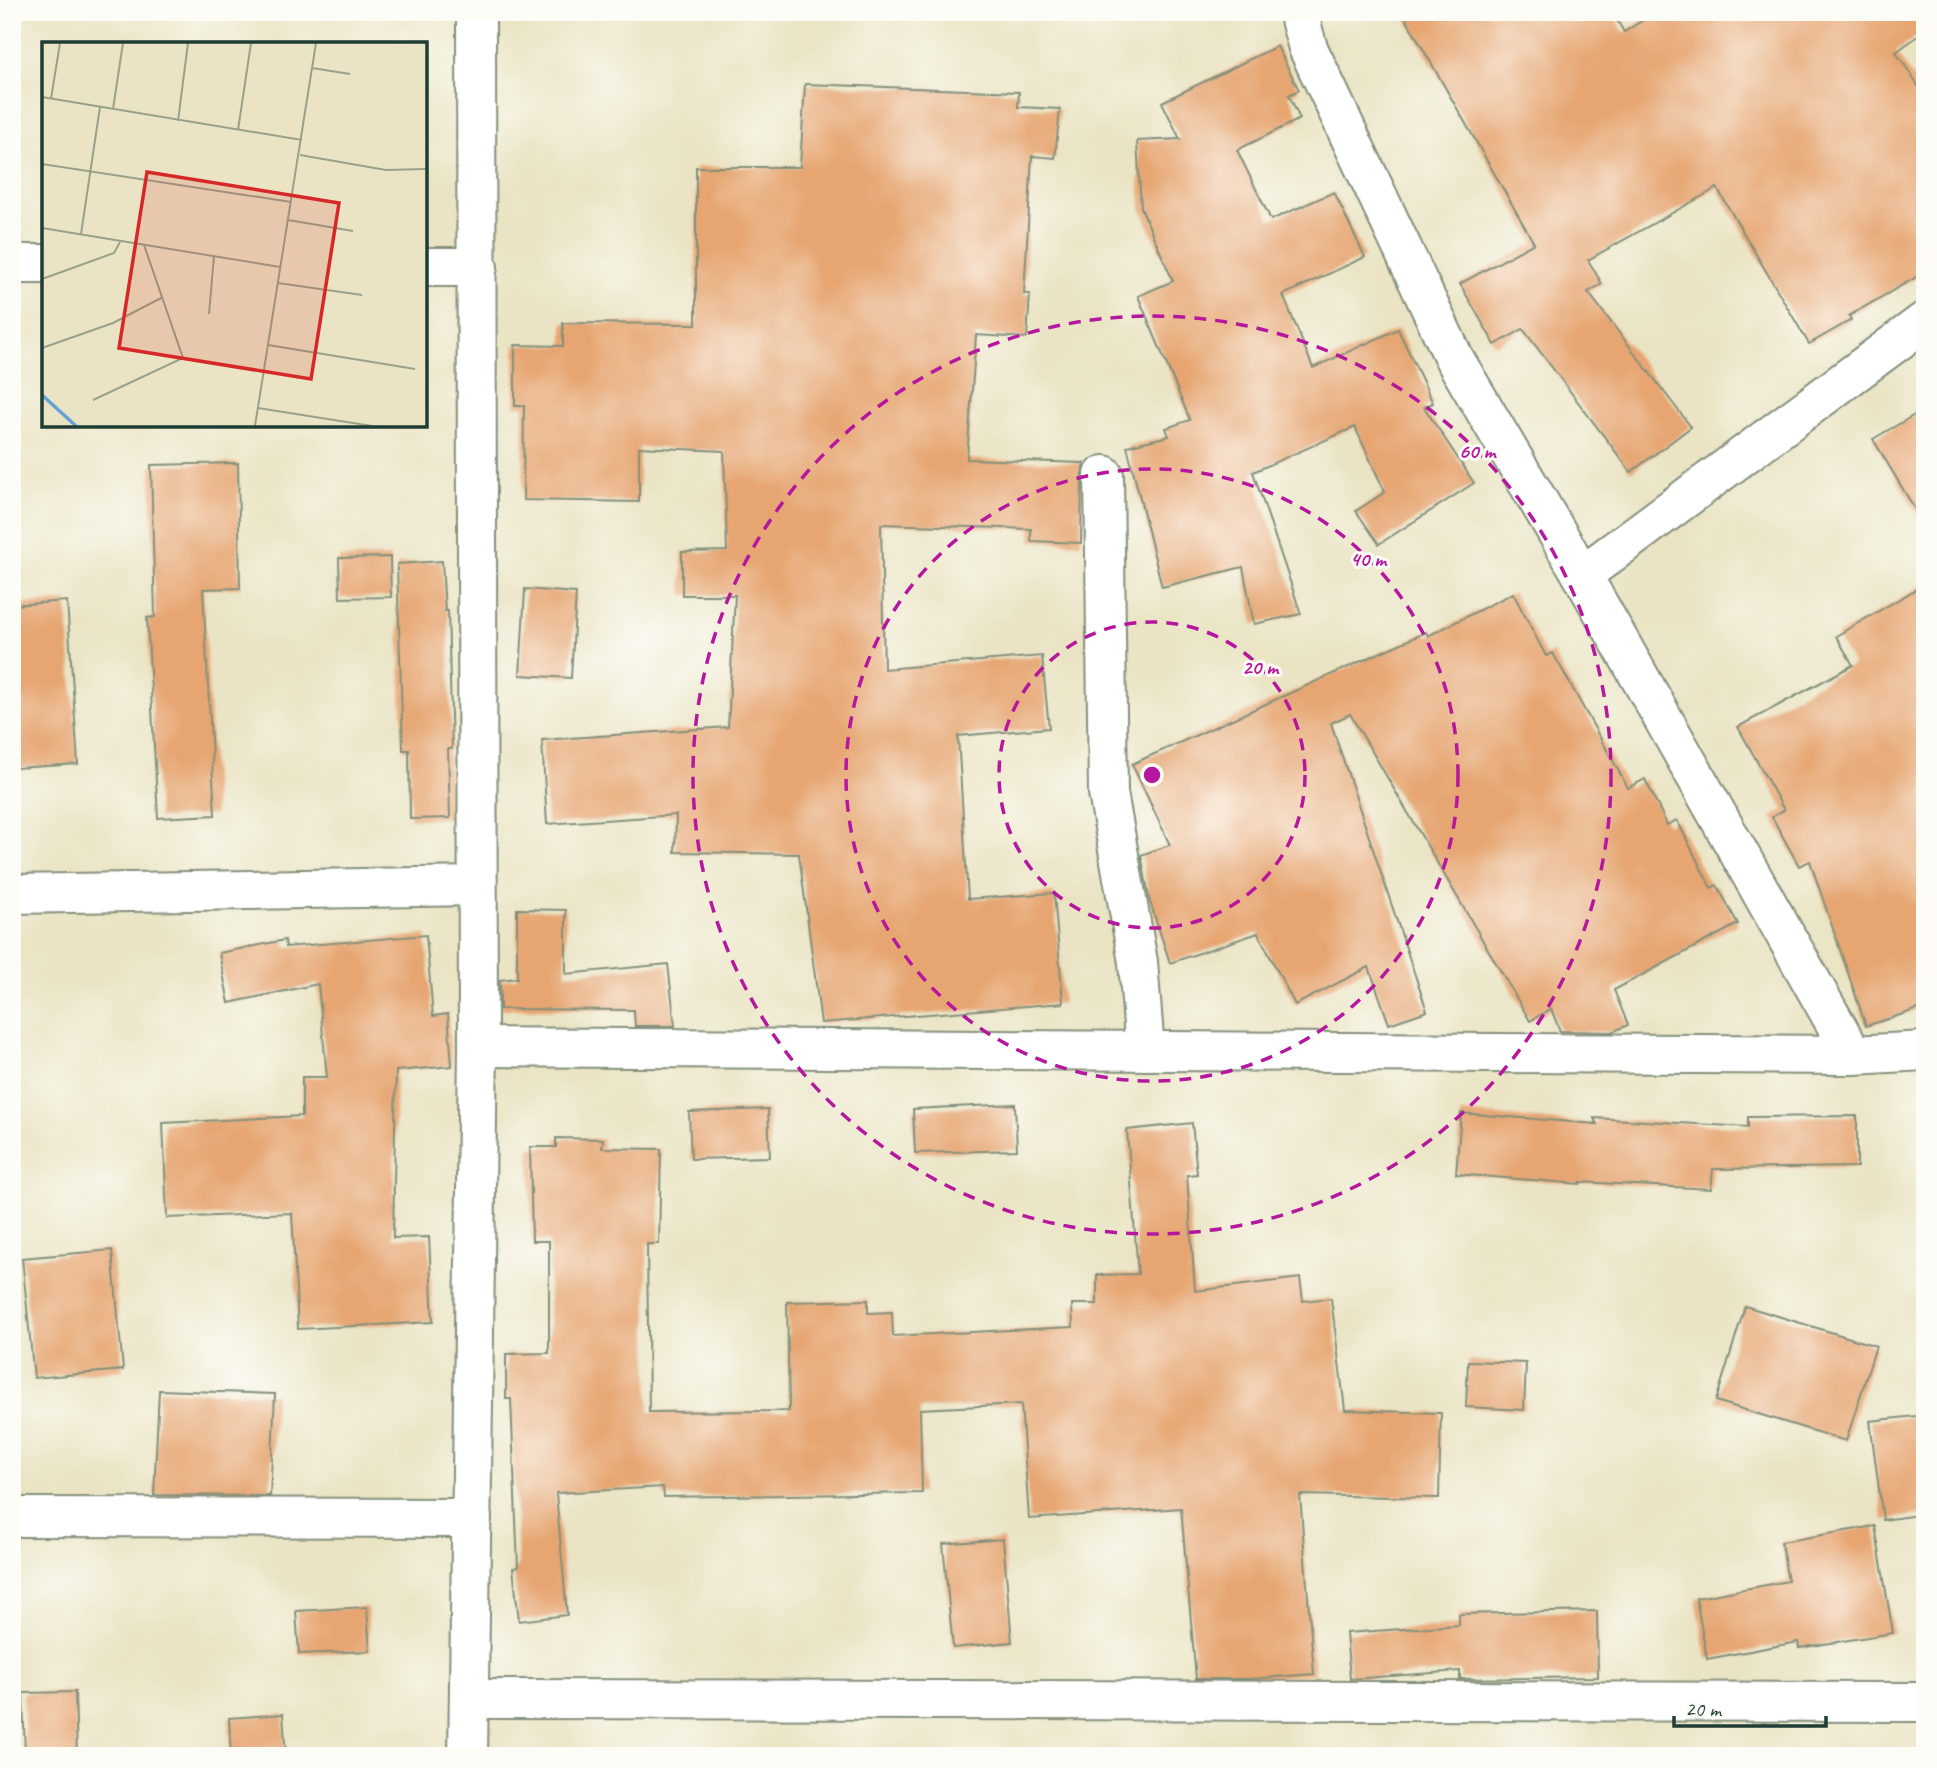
<svg xmlns="http://www.w3.org/2000/svg" width="1937" height="1768" font-family="Caveat,sans-serif">
<style>
.building{fill:#e6a571}
.lines{fill:none;stroke-linecap:round;stroke-linejoin:round}
.street-casing{stroke:#84907c;stroke-width:42}
.street{stroke:#fff;stroke-width:38}
.ring{fill:none;stroke:#b5179e;stroke-width:3.5;stroke-dasharray:12 9}
.inset-river{fill:none;stroke:#64a3d6;stroke-width:3.5}
.inset-road{fill:none;stroke:#99a18a;stroke-width:2}
.view{fill:#d62828;fill-opacity:0.15;stroke:#d62828;stroke-width:3.5}
.inset-edge{fill:none;stroke:#1f3d34;stroke-width:3.5}
.centre{fill:#b5179e;stroke:#fdfcf7;stroke-width:3.5}
.ring-label{font-size:21px;text-anchor:middle;font-weight:bold;fill:#b5179e;stroke:#fdfcf7;stroke-width:6;stroke-linejoin:round;paint-order:stroke}
</style>
<rect width="100%" height="100%" fill="#fdfcf7"/>
<filter id="ink" filterUnits="userSpaceOnUse"><feTurbulence type="fractalNoise" baseFrequency=".0143" numOctaves="2"/><feDisplacementMap in="SourceGraphic" scale="14" xChannelSelector="R" yChannelSelector="G"/><feConvolveMatrix kernelMatrix="1 2 1 2 8 2 1 2 1" color-interpolation-filters="sRGB"/></filter>
<filter id="wash" filterUnits="userSpaceOnUse"><feTurbulence type="fractalNoise" baseFrequency=".00686" numOctaves="4" result="noise"/><feDisplacementMap in="SourceGraphic" scale="28" xChannelSelector="R" yChannelSelector="G"/><feGaussianBlur stdDeviation="1.57" result="paint"/><feColorMatrix in="noise" values="0 0 0 0 0 0 0 0 0 0 0 0 0 0 0 0 0 1.4 0 .05"/><feComposite in="paint" operator="in"/></filter>
<g filter="url(#wash)">
<rect width="100%" height="100%" fill="#eae4c4"/>
<g id="blocks">
<g class="building">
<polygon points="1402,12 1612,12 1624,32 1656,12 1925,12 1925,31 1896,52 1925,96 1925,272 1849,316 1851,320 1809,344 1717,188 1588,260 1602,284 1588,292 1691,427 1631,472 1523,329 1495,345 1460,284 1534,243"/>
<polygon points="1277,46 1299,90 1289,95 1300,119 1237,150 1271,220 1334,192 1365,257 1283,295 1313,368 1398,329 1433,403 1424,407 1474,483 1379,544 1356,511 1385,492 1355,427 1253,472 1301,614 1254,624 1243,567 1162,587 1127,446 1169,436 1166,428 1190,420 1138,296 1173,281 1141,208 1137,141 1180,139 1162,102"/>
<polygon points="805,84 1019,92 1018,107 1060,109 1055,158 1032,156 1024,294 1030,294 1027,338 976,335 967,459 1084,463 1082,475 1081,543 1031,541 1031,529 881,524 884,669 1042,656 1049,728 958,736 968,899 1054,893 1063,1003 821,1023 799,854 675,852 676,815 547,824 542,740 728,727 735,595 682,595 682,552 727,551 724,451 639,447 639,502 523,500 524,406 515,406 515,345 563,346 563,323 696,324 696,167 800,167"/>
<polygon points="1925,409 1925,526 1873,439"/>
<polygon points="238,463 240,588 203,589 215,815 158,818 147,618 155,617 151,465"/>
<polygon points="390,557 391,597 340,598 339,558"/>
<polygon points="442,561 445,611 448,611 452,749 448,749 450,818 410,819 409,750 403,750 397,564"/>
<polygon points="1925,584 1925,1007 1866,1026 1810,861 1799,866 1772,817 1784,810 1738,727 1853,665 1836,636"/>
<polygon points="525,589 576,593 571,678 520,675"/>
<polygon points="1513,593 1546,656 1553,653 1628,788 1645,779 1667,825 1677,820 1711,888 1717,885 1738,924 1614,990 1628,1025 1612,1032 1560,1031 1551,1009 1530,1021 1350,714 1331,723 1427,1011 1389,1024 1369,967 1295,1005 1258,933 1170,963 1150,902 1141,855 1170,845 1132,764 1426,632 1428,636"/>
<polygon points="67,601 78,764 16,768 12,712 12,605"/>
<polygon points="517,909 566,910 566,974 668,964 675,1026 635,1026 634,1010 500,1009 500,980 517,978"/>
<polygon points="426,935 433,1016 448,1014 452,1066 396,1071 393,1238 429,1237 433,1322 298,1329 292,1213 167,1218 163,1123 302,1116 302,1077 327,1077 318,984 229,1003 219,953 285,940 286,947"/>
<polygon points="1015,1104 1017,1150 915,1153 913,1109"/>
<polygon points="768,1109 770,1157 691,1159 689,1112"/>
<polygon points="1461,1113 1597,1124 1594,1118 1748,1127 1748,1117 1857,1116 1857,1167 1713,1169 1711,1189 1580,1182 1580,1184 1456,1174"/>
<polygon points="1192,1123 1197,1174 1187,1175 1195,1291 1300,1278 1303,1301 1331,1298 1345,1410 1441,1413 1439,1498 1300,1495 1314,1674 1250,1679 1196,1679 1181,1508 1029,1519 1021,1404 920,1409 922,1493 664,1497 663,1487 556,1493 567,1615 519,1621 513,1568 518,1567 511,1399 506,1399 506,1354 549,1353 549,1241 532,1241 530,1147 556,1147 556,1138 603,1139 602,1148 661,1149 659,1244 647,1244 649,1412 789,1411 787,1302 868,1300 868,1313 892,1312 893,1336 1073,1327 1072,1304 1097,1304 1097,1275 1138,1274 1127,1130"/>
<polygon points="112,1250 123,1370 34,1378 22,1258"/>
<polygon points="1745,1306 1876,1346 1846,1441 1716,1401"/>
<polygon points="1468,1361 1526,1363 1524,1410 1466,1407"/>
<polygon points="159,1390 275,1394 270,1496 154,1495"/>
<polygon points="1925,1415 1925,1514 1883,1520 1870,1421"/>
<polygon points="1875,1526 1893,1633 1799,1648 1798,1642 1707,1659 1696,1598 1788,1581 1781,1542"/>
<polygon points="1003,1539 1012,1642 953,1648 943,1544"/>
<polygon points="367,1607 370,1651 299,1654 296,1611"/>
<polygon points="1597,1611 1598,1677 1460,1679 1460,1671 1350,1679 1346,1633 1459,1625 1459,1614"/>
<polygon points="75,1692 77,1756 25,1756 23,1693"/>
<polygon points="283,1714 286,1756 231,1756 229,1718"/>
</g>
</g>
</g>
<g filter="url(#ink)">
<use href="#blocks" fill-opacity="0" stroke="#84907c" stroke-width="2"/>
<g class="lines">
<defs>
<g id="street">
<polyline points="1298,12 1308,48 1454,358 1582,575 1853,1055"/>
<polyline points="12,264 44,264"/>
<polyline points="425,267 478,267"/>
<polyline points="1104,475 1108,793 1138,962 1145,1051"/>
<polyline points="1582,575 1925,321"/>
<polyline points="12,894 477,886"/>
<polyline points="478,1047 1853,1055 1925,1051"/>
<polyline points="12,1517 472,1518"/>
<polyline points="470,1699 1925,1702"/>
<polyline points="468,1756 478,1047 476,12"/>
</g>
</defs>
<use href="#street" class="street-casing"/>
<use href="#street" class="street"/>
</g>
</g>
<g class="ring">
<circle cx="1152" cy="775" r="153"/>
<circle cx="1152" cy="775" r="306"/>
<circle cx="1152" cy="775" r="459"/>
</g>
<g transform="translate(42 42)">
<rect width="385" height="385" fill="#eae4c4"/>
<path class="inset-river" d="M0,353L34,384"/>
<path class="inset-road" d="M270,26L308,32M0,55L260,98M9,57L18,1M71,67L81,1M136,79L146,1M196,88L209,1M258,113L344,128L385,127M0,122L249,160M246,178L311,189M0,186L238,225M39,192L58,65M0,237L72,211L78,200M236,241L320,253M167,272L172,214M226,303L373,327M0,306L71,281L121,255M51,358L141,316L102,203M216,366L330,384M213,384L274,1"/>
<path class="view" d="M105,130L297,161L269,337L77,306Z"/>
<rect width="385" height="385" class="inset-edge"/>
</g>
<circle cx="1152" cy="775" r="10" class="centre"/>
<g class="ring-label">
<text x="1477" y="458">60 m</text>
<text x="1368" y="566">40 m</text>
<text x="1260" y="674">20 m</text>
</g>
<rect width="1937" height="1768" fill="none" stroke="#fdfcf7" stroke-width="42"/>
<path d="M1674 1716v10h152v-10" fill="none" stroke="#1f3d34" stroke-width="3.5"/>
<text x="1685" y="1716" font-size="21" fill="#1f3d34" stroke="#fdfcf7" stroke-width="5" paint-order="stroke">20 m</text>
</svg>
